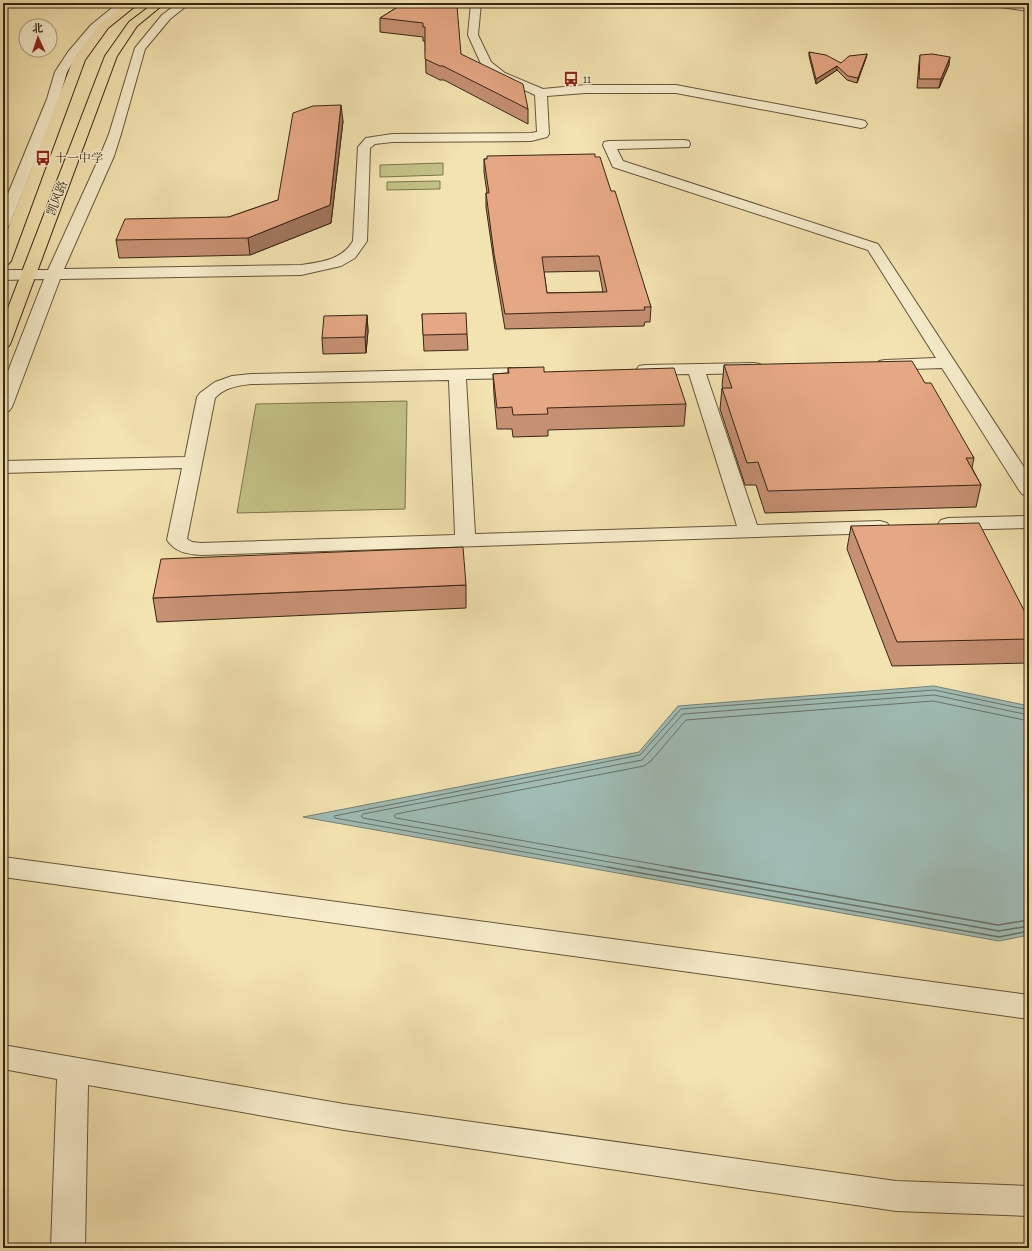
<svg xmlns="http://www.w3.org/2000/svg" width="1032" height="1251" font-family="Alegreya,'Noto Serif SC',serif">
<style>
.green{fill:#c2c186;stroke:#7c744d}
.water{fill:#9fbcb5;stroke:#758075}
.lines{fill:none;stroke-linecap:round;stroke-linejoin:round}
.shore-far1{stroke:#6a7264;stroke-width:1}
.shore{stroke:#6a7264;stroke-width:1.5}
.minor-casing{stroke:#64563b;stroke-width:2}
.highway-casing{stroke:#352714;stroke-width:2}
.minor{fill:#f7edcc;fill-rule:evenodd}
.highway{fill:#f3e3b0;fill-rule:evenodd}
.rail-casing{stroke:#352714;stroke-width:2.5}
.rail{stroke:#f7edcc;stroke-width:1.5;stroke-dasharray:4.5;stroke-linecap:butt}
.wall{fill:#c69072;stroke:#352714;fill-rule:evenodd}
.shaded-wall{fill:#a1755c;stroke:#352714}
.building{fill:#e6a784;stroke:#352714;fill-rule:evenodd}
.labels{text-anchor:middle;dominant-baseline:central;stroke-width:3;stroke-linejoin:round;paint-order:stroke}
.far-poi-label{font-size:12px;fill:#352714;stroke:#f7edcc;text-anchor:start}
.far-street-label{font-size:12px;fill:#352714;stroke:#f7edcc}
</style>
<rect width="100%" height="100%" fill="#f3e3b0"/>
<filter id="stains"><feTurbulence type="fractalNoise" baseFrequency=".005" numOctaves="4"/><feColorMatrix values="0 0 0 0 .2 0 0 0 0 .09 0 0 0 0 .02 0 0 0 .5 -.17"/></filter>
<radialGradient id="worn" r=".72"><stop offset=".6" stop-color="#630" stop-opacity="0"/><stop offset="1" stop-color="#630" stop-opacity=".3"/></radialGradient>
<g class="green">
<polygon points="443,163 443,175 380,177 380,165"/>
<polygon points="440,181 440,189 387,190 387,182"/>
<polygon points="407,401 405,509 237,513 256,404"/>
</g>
<polygon class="water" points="934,686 1029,706 1029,935 999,941 303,817 639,752 678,706"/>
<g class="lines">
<g class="shore-far1">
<polyline points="613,868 335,818 334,816 640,755 681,709 934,690 1029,710"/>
<polyline points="643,868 363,818 361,816 363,814 642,760 683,714 934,695 1029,715"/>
<polyline points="676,868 396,818 394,816 396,814 644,766 651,761 686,720 933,701 1029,721"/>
</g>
<g class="shore">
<polyline points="607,867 999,937 1029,931"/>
<polyline points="638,867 999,931 1029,926"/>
<polyline points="670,867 998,925 1029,920"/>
</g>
<defs>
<g id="minor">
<polygon points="118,3 129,3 99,29 77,55 67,72 59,99 10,224 8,227 3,228 3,206 47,99 55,72 68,52 91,25"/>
<path d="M178,3H190L170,19L145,49L121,134L114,156L64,269L301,265C321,262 342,260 353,241L358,147L366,138L392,134L531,133L537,132L535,95L497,77L482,66L468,35L471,3H481L478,35L491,62L505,73L543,89L585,85H676L861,120L865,121L867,124L865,127L861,128L676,93H585L547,96L549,134L547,137L531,141L392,142L375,144L370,148L367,241L355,258L341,266L301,275L60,279L12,407L9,411L3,412V384L44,279L3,280V270H48L100,156L109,134L135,48L162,15Z"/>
<polygon points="988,3 1015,3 1029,5 1029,11 993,6"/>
<polygon points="684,140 689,141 690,144 689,147 617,149 623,161 878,244 1029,475 1029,496 1022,494 1019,490 942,368 885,370 879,369 876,365 879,361 885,360 936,358 868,250 613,167 603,145 604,142 609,141"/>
<path d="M754,363L760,364L763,368L760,372L754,373L706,374L757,525L880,521L887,523L890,527L887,531L880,533L201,555C187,554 175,552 167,540L182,468L3,473V461L185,457L197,397L200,393L215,382L232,376L251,374L522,368L528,369L531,373L528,377L522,378L466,379L475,534L737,526L689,374L645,375L639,374L636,370L639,366L645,365ZM449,380L455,535L201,543L192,542L187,539L215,398C225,387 237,386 251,384Z"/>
<polygon points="1029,516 1029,528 948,530 941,528 938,524 941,520 948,518"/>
<polygon points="3,857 1029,995 1029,1019 3,877"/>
<polygon points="3,1045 344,1104 896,1181 1029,1186 1029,1216 896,1211 344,1130 88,1085 85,1248 51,1248 57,1079 3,1069"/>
</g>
<g id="highway">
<polygon points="127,3 139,3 108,28 85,60 11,261 8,264 3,266 3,242 73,60 100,24"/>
<polygon points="154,3 165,3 137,26 117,56 11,342 9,346 3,347 3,321 105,56 129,22"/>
</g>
</defs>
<use href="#minor" class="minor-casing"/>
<use href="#highway" class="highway-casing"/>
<use href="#minor" class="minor"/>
<use href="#highway" class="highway"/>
<defs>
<polyline id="rail" points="1010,3 1029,6"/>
</defs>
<use href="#rail" class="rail-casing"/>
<use href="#rail" class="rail"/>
</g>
<g class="wall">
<polygon points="404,3 461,54 528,109 528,124 444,80 440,80 426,73 425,41 423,41 423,37 380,32 380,18"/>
<polygon points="809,52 841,63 867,54 866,58 857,83 847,80 837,70 816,84 809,56"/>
<polygon points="920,55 949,65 939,88 917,88 919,63"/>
<polygon points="343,121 331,223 250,255 119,258 116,240 229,217 278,200"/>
<path d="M595,157L611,191L651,307L650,322H645L644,326L505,329L495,269L486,207V193H487L484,172V159ZM599,271L603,292L547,293L544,272Z"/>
<polygon points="422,314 467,334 468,350 424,351"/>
<polygon points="367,315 368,331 366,353 323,354 322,338"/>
<polygon points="724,365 925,383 974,458 972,468 981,485 976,507 765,513 756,485 745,485 720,409 722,388 723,388 722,386"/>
<polygon points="508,368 544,372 686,404 684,426 548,430 548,436 513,437 512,429 497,429 494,395 493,374 508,373"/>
<polygon points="851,526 1029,620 1029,663 892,666 847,549"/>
<polygon points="466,585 466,608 157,622 153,598"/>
</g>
<g class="shaded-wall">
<polygon points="867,54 866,58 857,83 858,78"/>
<polygon points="950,57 949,65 939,88 941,79"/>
<polygon points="837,66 837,70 816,84 816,79"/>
<polygon points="341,105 343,121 331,223 250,255 248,238 330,205"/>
<polygon points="367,315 368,331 366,353 365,337"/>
</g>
<g class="building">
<polygon points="404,3 425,3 457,6 461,54 523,84 528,109 443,66 440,66 425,59 425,27 423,27 423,23 380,18"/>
<polygon points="809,52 826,55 841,63 849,56 867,54 858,78 848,76 837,66 816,79"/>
<polygon points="932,54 950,57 941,79 919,79 920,55"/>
<polygon points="341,105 330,205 248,238 116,240 125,219 229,217 278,200 293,113 313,106"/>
<path d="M595,154V157H600L611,191H615L651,307H644L645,310L505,314L494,254L486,193H489L484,159H487V156ZM599,256L607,292L547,293L542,257Z"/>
<polygon points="466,313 467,334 423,335 422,314"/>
<polygon points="367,315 365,337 322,338 324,316"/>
<polygon points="912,361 925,383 931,383 974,458 966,458 981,485 768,491 758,462 747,463 722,388 732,388 724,365"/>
<polygon points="544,367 544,372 674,368 686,404 547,408 548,414 513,415 512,407 497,408 493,374 509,373 508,368"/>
<polygon points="979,523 1029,620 1029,639 897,642 851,526"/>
<polygon points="463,547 466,585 153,598 161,559"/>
</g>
<defs>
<symbol id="bus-bare" viewBox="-9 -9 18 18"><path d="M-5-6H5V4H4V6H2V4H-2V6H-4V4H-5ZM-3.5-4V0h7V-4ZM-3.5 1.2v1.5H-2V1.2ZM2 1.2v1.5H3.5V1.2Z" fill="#8f2418" stroke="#f7edcc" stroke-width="2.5" paint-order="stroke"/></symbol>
</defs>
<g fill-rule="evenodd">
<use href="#bus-bare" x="560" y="68" width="22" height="22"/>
<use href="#bus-bare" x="32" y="147" width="22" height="22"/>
</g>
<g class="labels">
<g class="far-poi-label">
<text x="583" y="79">11</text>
<text x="55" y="158">十一中学</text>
</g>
<g class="far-street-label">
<text transform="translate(57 198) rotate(-69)">凯风路</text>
</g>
</g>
<rect width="1032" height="1251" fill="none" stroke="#f3e3b0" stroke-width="16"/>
<rect x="4" y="4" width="1024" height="1243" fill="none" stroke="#352714" stroke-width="2"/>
<rect x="8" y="8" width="1016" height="1235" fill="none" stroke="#352714"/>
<g transform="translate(38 38) rotate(357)"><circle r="19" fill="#f7edcc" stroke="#a99e82"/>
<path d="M0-3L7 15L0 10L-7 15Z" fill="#8f2418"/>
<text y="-6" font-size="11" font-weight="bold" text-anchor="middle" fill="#352714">北</text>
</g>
<rect width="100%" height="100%" filter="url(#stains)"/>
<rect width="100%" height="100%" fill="url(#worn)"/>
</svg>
